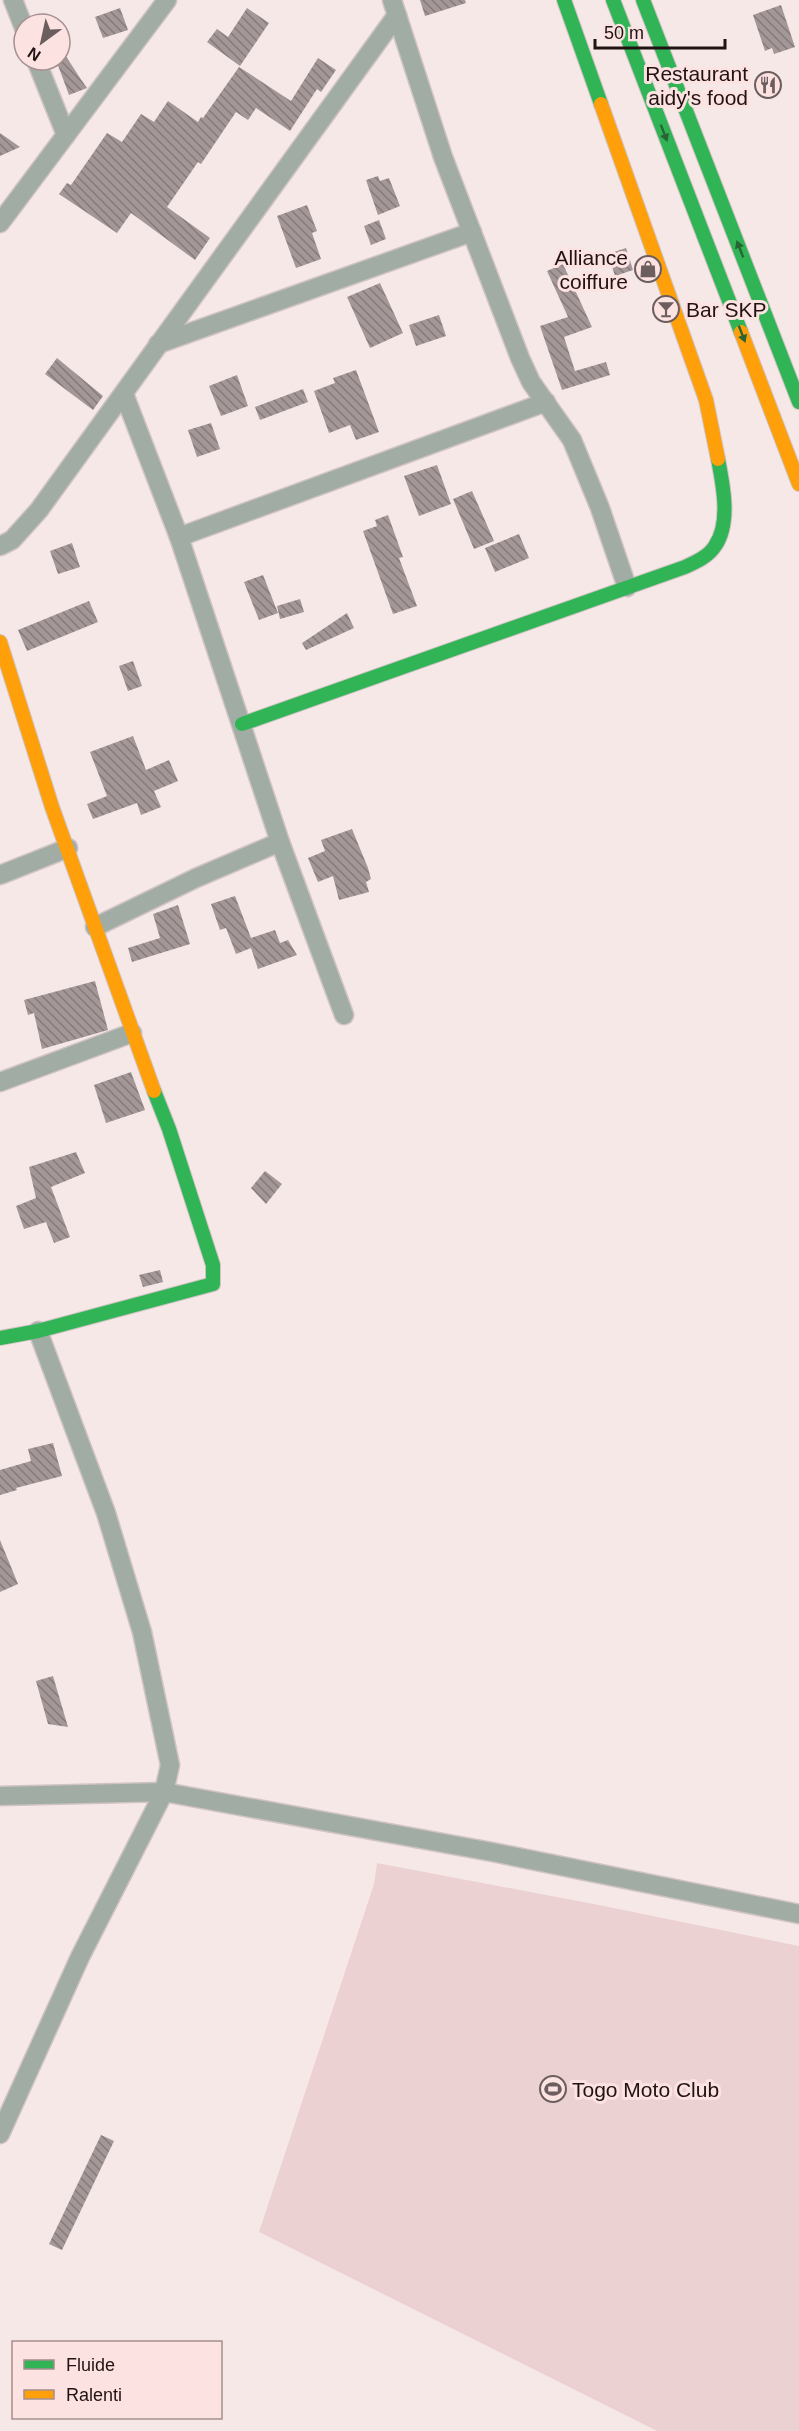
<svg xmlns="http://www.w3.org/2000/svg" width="799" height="2431" font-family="Helvetica,sans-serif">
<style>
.garden{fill:#ebd1d1}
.building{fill:url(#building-back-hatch)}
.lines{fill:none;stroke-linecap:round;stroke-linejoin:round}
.street-casing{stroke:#cfc3c3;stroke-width:21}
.fast-casing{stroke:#cfc3c3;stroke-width:16}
.slow-casing{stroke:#cfc3c3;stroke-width:16}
.street{stroke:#a1aca5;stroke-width:18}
.fast{stroke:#30b455;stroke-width:14}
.slow{stroke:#ff9f0a;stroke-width:14}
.oneway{fill:#286434}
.labels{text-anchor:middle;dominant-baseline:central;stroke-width:6;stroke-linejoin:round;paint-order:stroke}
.poi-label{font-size:21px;fill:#211313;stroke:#fde2e2;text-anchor:end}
</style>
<defs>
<pattern id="building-back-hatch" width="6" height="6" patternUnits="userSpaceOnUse" patternTransform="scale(1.5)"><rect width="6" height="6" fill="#a49797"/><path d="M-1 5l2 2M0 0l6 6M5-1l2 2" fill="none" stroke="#857a7a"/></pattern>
</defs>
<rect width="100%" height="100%" fill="#f7e8e8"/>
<polygon class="garden" points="377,1863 599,1905 799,1946 799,2431 657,2431 259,2232 374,1884"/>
<g class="building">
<polygon points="420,0 465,0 466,3 425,16"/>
<polygon points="781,5 795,47 774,54 772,48 765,51 753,15"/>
<polygon points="120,8 128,30 103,38 95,17"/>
<polygon points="247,8 269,23 240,66 207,42 217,29 228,37"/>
<polygon points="60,47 80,78 87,88 69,95 56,60 60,60"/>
<polygon points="318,58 336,70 321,92 317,89 290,131 256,108 248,120 236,112 201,164 198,162 167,207 210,238 195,260 131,213 117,233 59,194 67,183 71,185 107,133 122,142 141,114 154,122 168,101 198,122 201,117 203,118 239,67 291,101"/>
<polygon points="0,133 20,147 0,156"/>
<polygon points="378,176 380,181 389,178 400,206 378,215 366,180"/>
<polygon points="307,205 317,231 312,233 321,259 296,268 277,216"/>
<polygon points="379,220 386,239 371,245 364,226"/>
<polygon points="626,248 633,270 615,276 608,254"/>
<polygon points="563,264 592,327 564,337 575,371 606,362 610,375 562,390 540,326 568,317 547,271"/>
<polygon points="380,283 403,333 370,348 347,297"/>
<polygon points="439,315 446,336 416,346 409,325"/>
<polygon points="57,358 103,396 93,410 45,374"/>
<polygon points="356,370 379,432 356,440 350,425 329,433 314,391 335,383 333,378"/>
<polygon points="237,375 248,406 221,416 209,386"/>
<polygon points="303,389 308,402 260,420 255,407"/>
<polygon points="211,423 220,449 197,457 188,430"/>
<polygon points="437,465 451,504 419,516 404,476"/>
<polygon points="472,491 494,541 474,549 453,499"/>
<polygon points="388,515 403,557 399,558 417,606 393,614 363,531 377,526 375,520"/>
<polygon points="519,534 529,558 495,572 485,548"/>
<polygon points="72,543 80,567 58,574 50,551"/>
<polygon points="263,575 278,613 259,620 244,582"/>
<polygon points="300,599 304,612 280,619 277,606"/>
<polygon points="89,601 98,622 27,651 18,630"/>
<polygon points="347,613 354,628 306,650 302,643"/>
<polygon points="133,661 142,686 128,691 119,666"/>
<polygon points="133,736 146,770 169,760 178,781 154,791 161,807 141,815 137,803 93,819 87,804 107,796 90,752"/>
<polygon points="352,829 368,868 371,879 366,882 369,892 339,900 333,876 318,882 308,858 325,851 321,840"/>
<polygon points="235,896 251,938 275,930 280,943 288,940 297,955 258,969 251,948 236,954 226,928 220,930 211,904"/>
<polygon points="178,905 190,944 132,962 128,948 160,938 153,914"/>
<polygon points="95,981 108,1030 42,1049 34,1013 28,1015 24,1000"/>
<polygon points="131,1072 145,1110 106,1123 94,1085"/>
<polygon points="76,1152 85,1173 51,1187 70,1237 54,1243 46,1222 24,1229 16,1206 36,1198 29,1167"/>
<polygon points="265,1171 282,1184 266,1204 251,1188"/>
<polygon points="160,1270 163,1282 143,1287 139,1275"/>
<polygon points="53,1443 62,1476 16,1488 17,1490 0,1495 0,1470 31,1461 28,1449"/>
<polygon points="0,1540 18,1584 0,1592"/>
<polygon points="53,1676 68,1727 48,1724 36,1681"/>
<polygon points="101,2135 114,2141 62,2250 49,2244"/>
</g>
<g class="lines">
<defs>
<g id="street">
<polyline points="13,0 24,28"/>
<polyline points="392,0 443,157 520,358 531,382 572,440 600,508 627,587"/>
<polyline points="36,60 66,135"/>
<polyline points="0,223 167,0"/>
<polyline points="158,344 472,232"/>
<polyline points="124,394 179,537 280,842 344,1015"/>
<polyline points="179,537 546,402"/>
<polyline points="0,546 12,540 39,510 397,15"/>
<polyline points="0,875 68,848"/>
<polyline points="95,927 196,878 280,842"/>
<polyline points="0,1082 132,1033"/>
<polyline points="0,1796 164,1792 492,1852 799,1914"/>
<polyline points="0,2134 80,1957 164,1792 170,1765 142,1632 106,1513 38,1331"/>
</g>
<g id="fast">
<polyline points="564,0 601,104"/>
<polyline points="613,0 741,332"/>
<polyline points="643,0 799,402"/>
<path d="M242,724L685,567C696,562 709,556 715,546C731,523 723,485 718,459"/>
<polyline points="0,1338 38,1331 213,1284 213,1265 169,1129 154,1091"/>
</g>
<g id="slow">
<polyline points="601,104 706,400 718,459"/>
<polyline points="741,332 799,484"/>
<polyline points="0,642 52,807 154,1091"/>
</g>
</defs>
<use href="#street" class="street-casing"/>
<use href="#fast" class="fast-casing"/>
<use href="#slow" class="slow-casing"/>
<use href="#street" class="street"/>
<use href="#fast" class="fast"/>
<use href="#slow" class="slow"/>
</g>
<defs><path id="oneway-solid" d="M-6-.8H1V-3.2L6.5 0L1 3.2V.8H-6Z" transform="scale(1.5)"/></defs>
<g class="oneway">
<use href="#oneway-solid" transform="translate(664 133) rotate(69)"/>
<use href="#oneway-solid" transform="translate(740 249) rotate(-111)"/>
<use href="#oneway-solid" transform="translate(742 334) rotate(69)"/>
</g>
<defs>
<symbol id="restaurant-ring" viewBox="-11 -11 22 22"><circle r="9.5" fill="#fde2e2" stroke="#6c5e5e" stroke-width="1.5"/><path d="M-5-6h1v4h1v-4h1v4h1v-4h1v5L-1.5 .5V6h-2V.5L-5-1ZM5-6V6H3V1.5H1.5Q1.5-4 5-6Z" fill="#6c5e5e"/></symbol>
<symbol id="shop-ring" viewBox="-11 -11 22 22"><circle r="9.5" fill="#fde2e2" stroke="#6c5e5e" stroke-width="1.5"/><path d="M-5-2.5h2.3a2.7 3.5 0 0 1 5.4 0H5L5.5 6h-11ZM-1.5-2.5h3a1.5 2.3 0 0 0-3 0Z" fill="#6c5e5e"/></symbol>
<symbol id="bar-ring" viewBox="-11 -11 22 22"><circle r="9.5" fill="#fde2e2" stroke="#6c5e5e" stroke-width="1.5"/><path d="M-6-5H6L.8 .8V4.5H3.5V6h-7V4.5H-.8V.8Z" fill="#6c5e5e"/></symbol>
<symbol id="stadium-ring" viewBox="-11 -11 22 22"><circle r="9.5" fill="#fde2e2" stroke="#6c5e5e" stroke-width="1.5"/><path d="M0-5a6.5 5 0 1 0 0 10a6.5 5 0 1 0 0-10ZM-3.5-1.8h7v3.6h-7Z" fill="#6c5e5e"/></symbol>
</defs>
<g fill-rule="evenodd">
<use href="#restaurant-ring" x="753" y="70" width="30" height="30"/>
<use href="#shop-ring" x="633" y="254" width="30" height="30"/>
<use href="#bar-ring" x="651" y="294" width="30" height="30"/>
<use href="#stadium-ring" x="538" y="2074" width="30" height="30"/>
</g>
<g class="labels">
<g class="poi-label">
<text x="748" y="73">Restaurant<tspan x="748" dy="24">aidy's food</tspan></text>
<text x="628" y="257">Alliance<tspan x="628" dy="24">coiffure</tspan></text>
<text x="686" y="309" text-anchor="start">Bar SKP</text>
<text x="572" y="2089" text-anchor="start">Togo Moto Club</text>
</g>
</g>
<rect x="12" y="2341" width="210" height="78" fill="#fde2e2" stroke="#a58f8f" stroke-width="1.5"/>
<rect x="24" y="2360" width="30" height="9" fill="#30b455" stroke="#a58f8f" stroke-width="1.5"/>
<text x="66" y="2371" font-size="18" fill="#211313">Fluide</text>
<rect x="24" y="2390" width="30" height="9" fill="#ff9f0a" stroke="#a58f8f" stroke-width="1.5"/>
<text x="66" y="2401" font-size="18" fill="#211313">Ralenti</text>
<g transform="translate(42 42) rotate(213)"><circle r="28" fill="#fde2e2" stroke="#a58f8f" stroke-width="1.5"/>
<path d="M0-4.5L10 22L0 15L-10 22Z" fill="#6c5e5e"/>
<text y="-9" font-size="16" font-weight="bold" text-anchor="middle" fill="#211313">N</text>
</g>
<path d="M595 39v9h130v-9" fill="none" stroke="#211313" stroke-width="3"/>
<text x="604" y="39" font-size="18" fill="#211313" stroke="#fde2e2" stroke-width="4.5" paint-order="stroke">50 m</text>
</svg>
